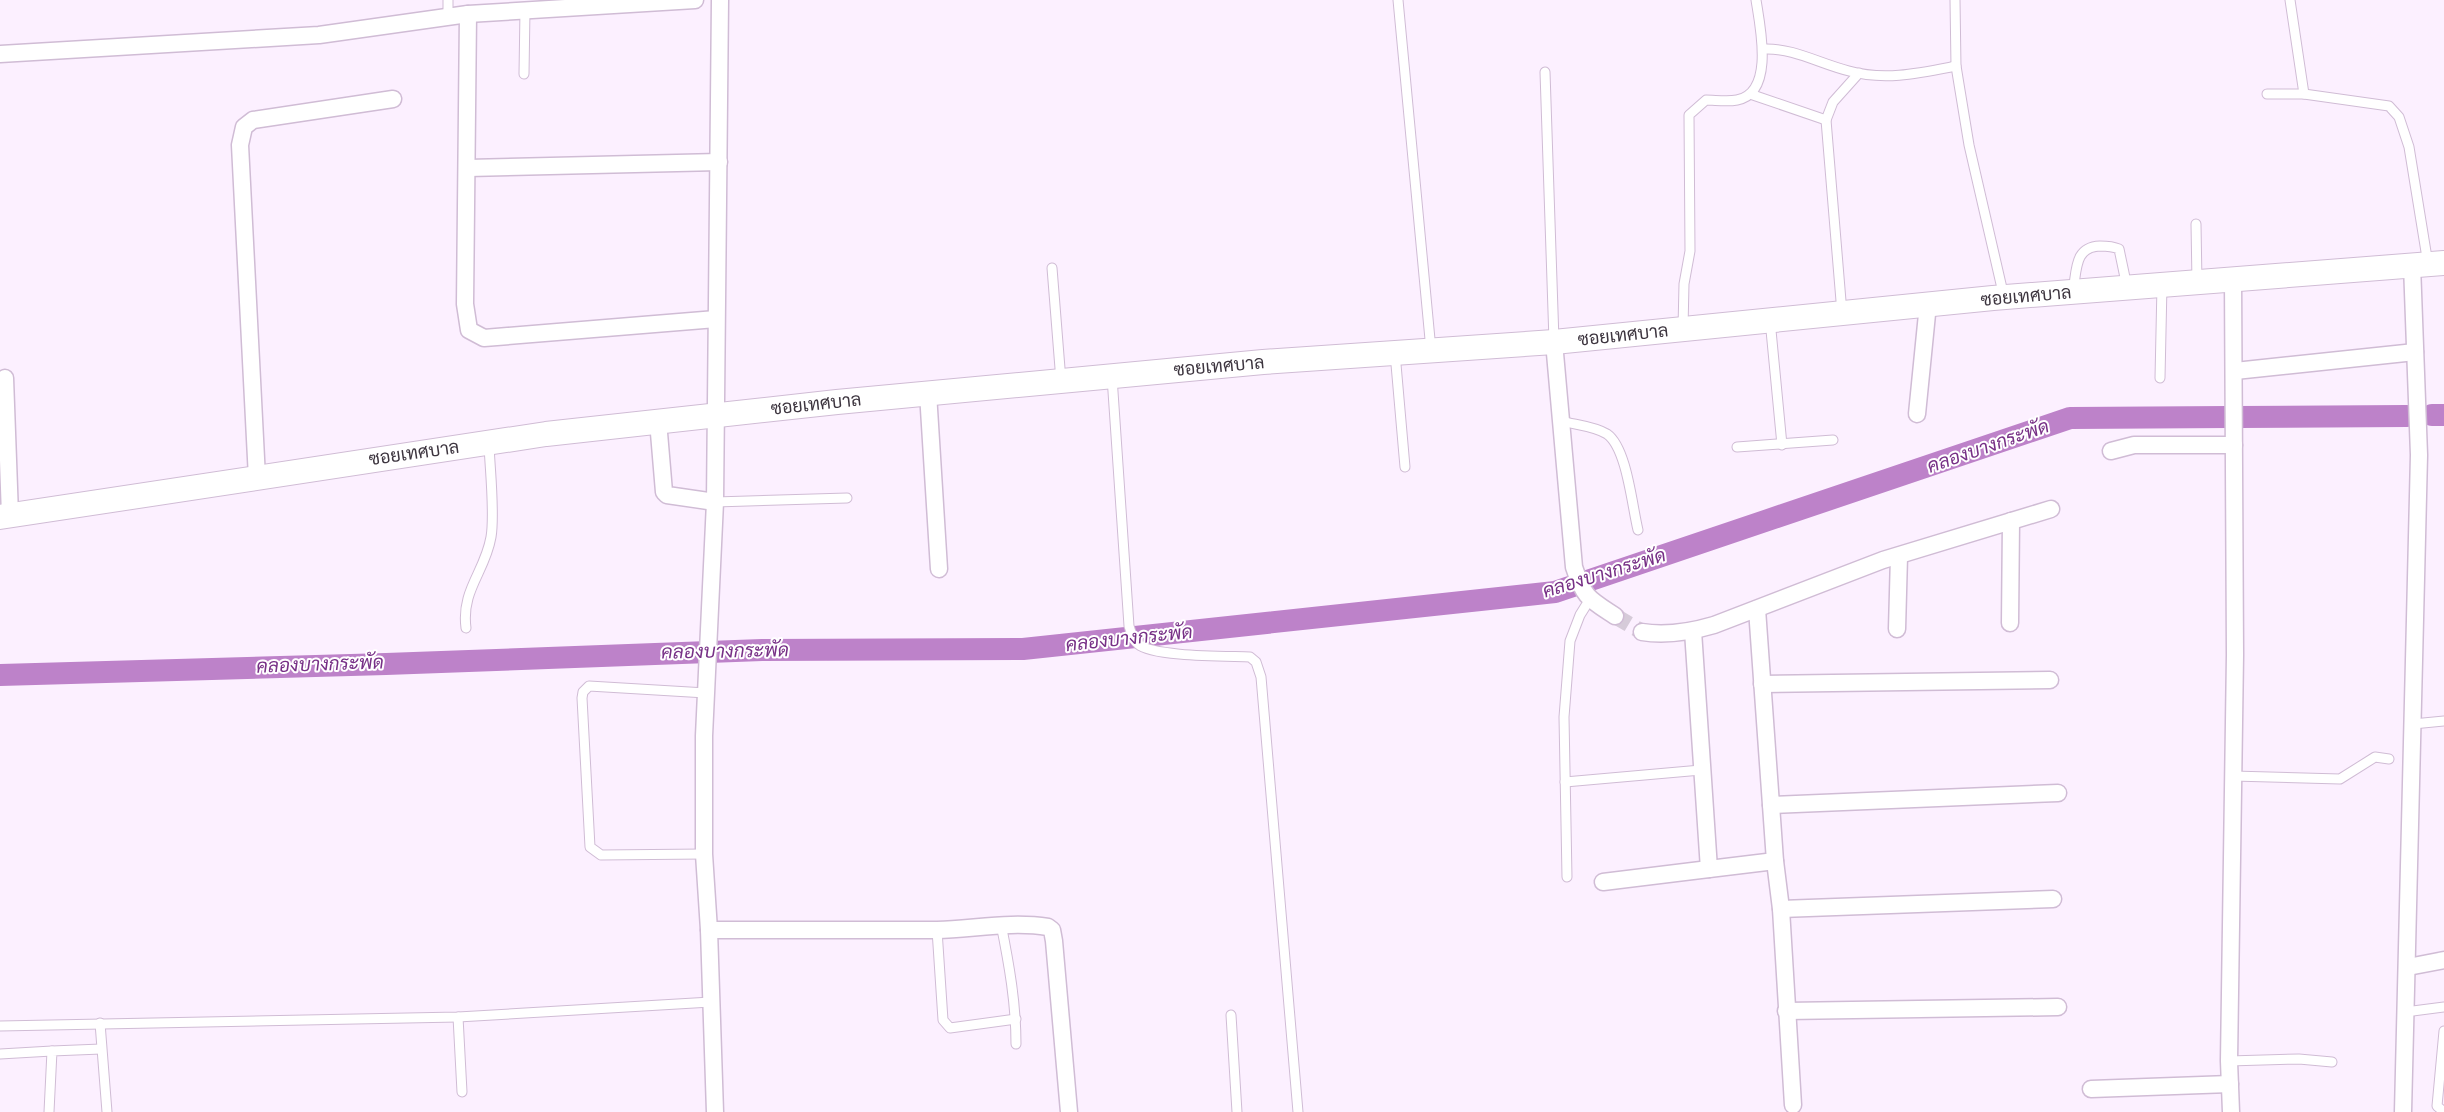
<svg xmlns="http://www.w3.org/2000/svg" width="2444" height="1112" font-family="'DM Sans',Sarabun,sans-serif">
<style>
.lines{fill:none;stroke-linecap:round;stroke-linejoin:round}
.canal{stroke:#bd82c9;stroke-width:22}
.street-tunnel{stroke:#d6cbd9;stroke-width:16;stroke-dasharray:16 8;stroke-linecap:butt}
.lane-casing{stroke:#d0bcd5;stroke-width:11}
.street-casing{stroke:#d0bcd5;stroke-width:19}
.secondary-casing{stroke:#d0bcd5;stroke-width:26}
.lane{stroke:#fff;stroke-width:9}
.street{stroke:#fff;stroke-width:16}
.secondary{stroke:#fff;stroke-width:24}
.labels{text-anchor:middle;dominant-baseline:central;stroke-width:4;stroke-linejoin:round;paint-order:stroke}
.street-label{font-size:18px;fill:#3d353f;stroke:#fff}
.water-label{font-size:19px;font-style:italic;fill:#773086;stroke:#fff}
</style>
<rect width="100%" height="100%" fill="#fcf0ff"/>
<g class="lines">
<g class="canal">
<polyline points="2432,415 2444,415"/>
<polyline points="2239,417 2407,416"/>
<polyline points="0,675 386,664 762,650 1023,649 1555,592 2070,418 2229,417"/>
</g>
<polyline class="street-tunnel" points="1615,616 1642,632"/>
<defs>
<g id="lane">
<polyline points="1398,0 1431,350"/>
<polyline points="1955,0 1956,66 1969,145 2004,297"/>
<polyline points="2290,0 2304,94"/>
<polyline points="448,17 448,0"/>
<path d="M1764,49C1794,48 1820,64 1849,71C1885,81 1920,73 1956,66"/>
<polyline points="1545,72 1554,341"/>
<polyline points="524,74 525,10"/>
<polyline points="1750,94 1826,120"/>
<polyline points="2267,94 2304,94 2389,106 2399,117 2409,147 2428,264"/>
<polyline points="2196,224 2197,282"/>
<polyline points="1052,268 1061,381"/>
<path d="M2073,291C2077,270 2074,247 2100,246C2107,246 2112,246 2119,249L2127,287"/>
<polyline points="1842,313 1826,120 1833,102 1859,73"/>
<polyline points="1770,320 1782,445"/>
<path d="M1683,328L1684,284L1690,251L1689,115L1706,100C1715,100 1727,102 1737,100C1775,93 1760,26 1756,0"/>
<polyline points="1395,353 1405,467"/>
<path d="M1112,377L1129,626C1131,633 1133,639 1138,644C1153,657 1227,656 1250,657L1256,662L1261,677L1298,1112"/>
<polyline points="2160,378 2162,285"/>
<path d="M1561,421C1576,425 1594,426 1607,434C1627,448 1632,506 1638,530"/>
<polyline points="1737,447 1833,440"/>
<polyline points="715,502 847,498"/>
<path d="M466,628C461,590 485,572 491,537C495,514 490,470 489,445"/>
<polyline points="2413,724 2444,721"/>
<polyline points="2233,776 2340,779 2375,757 2389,759"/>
<polyline points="1565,782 1701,770"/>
<polyline points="704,854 601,855 590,847 582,698 583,692 589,686 706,693"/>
<polyline points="1567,877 1564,717 1570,641 1580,615 1590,599"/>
<path d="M1001,924C1009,964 1016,1003 1016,1044"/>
<polyline points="937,930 943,1020 950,1028 1016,1019"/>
<polyline points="2405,1012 2444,1007"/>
<polyline points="1231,1015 1237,1112"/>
<polyline points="458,1017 462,1092"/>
<polyline points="100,1023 107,1112"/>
<polyline points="0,1026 458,1017 711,1002"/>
<polyline points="2444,1031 2437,1106 2444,1112"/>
<polyline points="0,1054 52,1051"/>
<polyline points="2229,1061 2299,1059 2332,1062"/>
<polyline points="49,1112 52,1051 101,1049"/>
</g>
<g id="street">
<polyline points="468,14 465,304 469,330 484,338 716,319"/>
<polyline points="0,54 319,35 468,14 695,0"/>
<polyline points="468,168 719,162"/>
<path d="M1554,342L1574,567C1584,598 1589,599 1615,616"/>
<polyline points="2235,371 2415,352"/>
<polyline points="5,378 10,515"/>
<polyline points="928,393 939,569"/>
<polyline points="1917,414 1928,304"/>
<polyline points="658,421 664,492 667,495 715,502"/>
<polyline points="2111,451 2134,445 2234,445"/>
<polyline points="257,478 240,145 244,127 253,120 393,99"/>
<polyline points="1757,609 1775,861 1781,909 1793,1105"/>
<polyline points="2010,623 2011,521"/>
<polyline points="1897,629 1899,556"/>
<polyline points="1693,631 1709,869 1775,861"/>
<path d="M1642,632C1666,636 1690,632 1714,625L1883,560L2051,509"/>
<polyline points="1762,684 2050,680"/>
<polyline points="1771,805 2058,793"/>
<polyline points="1603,882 1709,869"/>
<polyline points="1781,909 2053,899"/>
<path d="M709,930H937C974,929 1011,921 1048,927L1052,930L1054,941L1069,1112"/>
<polyline points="2408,967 2444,960"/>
<polyline points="1786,1011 2058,1007"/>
<polyline points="2091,1089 2230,1084"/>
<polyline points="715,1112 709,930 704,854 704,736 715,502 720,0"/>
<polyline points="2231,1112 2229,1061 2235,655 2233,279"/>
<polyline points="2403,1112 2419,455 2412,265"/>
</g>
<polyline id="secondary" points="0,517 546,434 837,402 1263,362 1554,342 1993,298 2444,263"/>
</defs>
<use href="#lane" class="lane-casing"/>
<use href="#street" class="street-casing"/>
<use href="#secondary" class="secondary-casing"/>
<use href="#lane" class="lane"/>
<use href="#street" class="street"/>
<use href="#secondary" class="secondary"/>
</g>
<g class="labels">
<g class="street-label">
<text transform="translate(2026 296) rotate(-5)">ซอยเทศบาล</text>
<text transform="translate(1623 335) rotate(-6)">ซอยเทศบาล</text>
<text transform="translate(1219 366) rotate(-5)">ซอยเทศบาล</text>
<text transform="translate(816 404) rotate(-6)">ซอยเทศบาล</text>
<text transform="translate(414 453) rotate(-8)">ซอยเทศบาล</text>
</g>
<g class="water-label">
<text transform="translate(1988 446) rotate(-19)">คลองบางกระพัด</text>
<text transform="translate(1604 573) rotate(-17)">คลองบางกระพัด</text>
<text transform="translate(1129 638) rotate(-6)">คลองบางกระพัด</text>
<text transform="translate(725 651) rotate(-1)">คลองบางกระพัด</text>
<text transform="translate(320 664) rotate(-2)">คลองบางกระพัด</text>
</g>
</g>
</svg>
